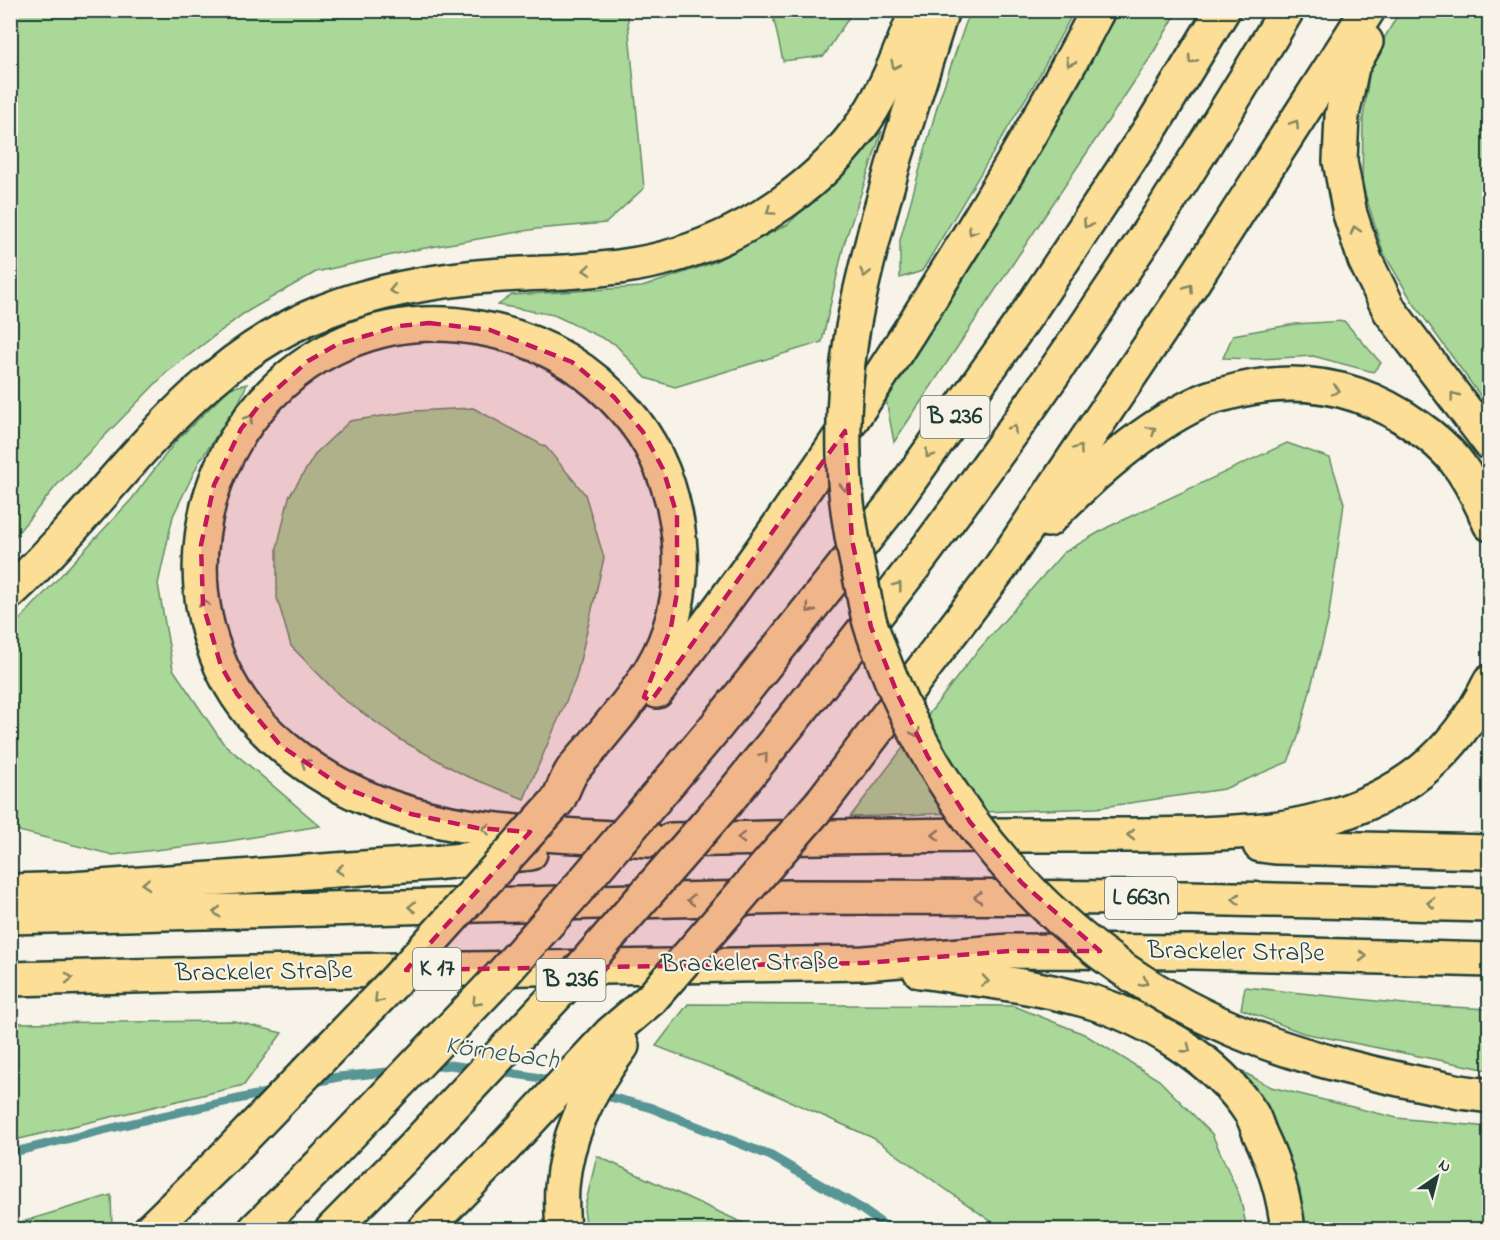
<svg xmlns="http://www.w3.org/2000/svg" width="1500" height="1240" font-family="'Indie Flower',sans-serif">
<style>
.green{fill:#aad898;stroke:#648a66;stroke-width:1.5}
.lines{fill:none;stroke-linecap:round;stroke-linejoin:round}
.stream{stroke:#589595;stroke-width:9}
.trunk-casing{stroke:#1f3d34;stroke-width:38}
.trunk{stroke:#fcde96;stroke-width:33}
.trunk-bridge-casing{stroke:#1f3d34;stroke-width:38;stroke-linecap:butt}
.trunk-bridge{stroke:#fcde96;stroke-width:33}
.oneway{stroke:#828560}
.marked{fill:#c2185b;fill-opacity:0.2;stroke:#c2185b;stroke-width:4.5;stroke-dasharray:12 8;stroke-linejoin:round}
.labels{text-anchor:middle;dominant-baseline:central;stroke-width:4.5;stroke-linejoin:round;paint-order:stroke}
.shield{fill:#f7f3e8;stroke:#60746a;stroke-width:1.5}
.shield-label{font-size:24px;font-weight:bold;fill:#1f3d34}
.street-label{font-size:26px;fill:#1f3d34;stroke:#f7f3e8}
.water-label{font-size:27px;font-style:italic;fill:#325a54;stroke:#f7f3e8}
</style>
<rect width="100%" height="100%" fill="#f7f3e8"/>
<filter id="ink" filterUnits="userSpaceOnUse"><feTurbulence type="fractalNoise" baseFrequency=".0167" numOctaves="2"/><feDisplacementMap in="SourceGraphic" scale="12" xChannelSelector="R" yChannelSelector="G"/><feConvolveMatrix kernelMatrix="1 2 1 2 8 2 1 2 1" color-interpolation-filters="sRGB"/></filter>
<g filter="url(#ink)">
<g class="green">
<polygon points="11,10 627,11 644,188 606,223 536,229 414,250 316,272 243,314 166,373 57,485 11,541"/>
<polygon points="772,11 772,10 853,11 824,56 783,61"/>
<polygon points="970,11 1074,11 1035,83 922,271 900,278 900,240 939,100"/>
<polygon points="1113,11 1178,11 1150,58 894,442 886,400 1047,137"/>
<polygon points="1400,11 1489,11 1489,408 1412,301 1383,252 1362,184 1363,119 1371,61"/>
<polygon points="882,131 844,244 822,342 675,387 646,378 615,344 554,315 498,305 512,295 642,287 712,263 787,225 840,175"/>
<polygon points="1344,321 1381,363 1373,372 1313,356 1261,359 1223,358 1233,335 1295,324"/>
<polygon points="247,384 239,402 199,462 173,516 158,584 173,669 223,743 320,826 223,842 113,855 11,829 11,629 131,500 176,441 230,388"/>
<polygon points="473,408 546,447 585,494 604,558 576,678 524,799 464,775 401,740 343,699 291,646 277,598 277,548 289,497 316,453 350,421 414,411"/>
<polygon points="1287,443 1330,458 1344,503 1328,621 1298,737 1288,762 1224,789 1096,808 850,817 974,655 1063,553 1108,527"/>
<polygon points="1245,987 1414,1005 1489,1009 1489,1070 1303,1033 1241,1009"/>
<polygon points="688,1004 1014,1006 1084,1034 1159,1080 1212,1134 1240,1197 1247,1229 1002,1229 873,1138 738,1078 656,1046"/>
<polygon points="234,1021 282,1033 244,1085 11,1141 11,1023"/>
<polygon points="1230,1065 1271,1087 1397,1118 1489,1127 1489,1229 1301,1229 1300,1191 1275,1123"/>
<polygon points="597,1156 743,1223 755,1229 587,1229 584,1210"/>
<polygon points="111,1195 112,1229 11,1229 11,1225"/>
</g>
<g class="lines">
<g class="stream">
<polyline points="427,1067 450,1065 478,1069"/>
<polyline points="495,1071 535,1077 555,1082"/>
<polyline points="311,1083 338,1077 398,1071"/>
<polyline points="598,1094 649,1107 771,1156 857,1206 891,1230"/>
<polyline points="10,1153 153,1118 274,1091"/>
</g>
<defs>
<g id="trunk">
<polyline points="1366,42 1352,67 1342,116 1340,161 1350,214 1365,260 1390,311 1490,443"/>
<polyline points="879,216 896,155 942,10"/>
<path d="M1048,520C1093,474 1144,428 1202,401C1210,397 1220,395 1228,393C1297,374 1360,385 1418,427C1431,436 1445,448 1455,460C1470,479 1481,502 1490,524"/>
<path d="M10,592C109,501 181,374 308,318C359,295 413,284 468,278C500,274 533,274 565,272C603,269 642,266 679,254C752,231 822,184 866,119C888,86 902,47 917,10"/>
<path d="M657,691C769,546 872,395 967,239C1013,164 1058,88 1098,10"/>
<path d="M558,800C563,791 566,780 572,771C578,762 586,754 593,746C622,710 654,676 669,631C694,559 676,467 625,410C587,366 537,338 479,328C288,293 145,492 221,666C249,730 313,777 376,802C463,836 558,834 650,840"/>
<polyline points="653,801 718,724 890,508 1028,313 1152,126 1223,10"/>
<path d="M727,801C793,719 860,637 924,553C1054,379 1176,198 1287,10"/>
<polyline points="822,802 1000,568 1191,285 1368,10"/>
<path d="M671,840C799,837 928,835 1057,835C1111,835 1166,836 1220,833C1254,831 1287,829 1319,820C1400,798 1453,758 1490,682"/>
<polyline points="1260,845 1275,847 1490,852"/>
<polyline points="10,891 72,889 433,863 530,853"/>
<polyline points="10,917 791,897 1187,898 1490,905"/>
<path d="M920,971C975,979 1031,985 1085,1000C1145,1017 1217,1060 1251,1113C1255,1119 1257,1127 1260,1134C1275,1165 1284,1195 1288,1230"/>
<polyline points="10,979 334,971 864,963 1010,951 1194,952 1490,960"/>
<polyline points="1460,1092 1490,1096"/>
<polyline points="150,1230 223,1159"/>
<polyline points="255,1230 329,1156"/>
<polyline points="332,1230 408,1153"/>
<polyline points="424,1230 502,1150 611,1033 651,999"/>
<path d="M563,1230C562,1216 561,1201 562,1187C566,1134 590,1088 622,1046"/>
</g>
</defs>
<use href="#trunk" class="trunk-casing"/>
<use href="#trunk" class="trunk"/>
<defs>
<g id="trunk-bridge">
<path d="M879,216C869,257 857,298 851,340C845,378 843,418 844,456C844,497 851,536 860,576C864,594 866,612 872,629C933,808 1057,954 1232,1029C1305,1060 1382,1076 1460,1092"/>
<polyline points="651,999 822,802"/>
<polyline points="408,1153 578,972 727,801"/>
<polyline points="329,1156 500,977 576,891 653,801"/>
<polyline points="223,1159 396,980 558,800"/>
</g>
</defs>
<use href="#trunk-bridge" class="trunk-bridge-casing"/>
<use href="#trunk-bridge" class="trunk-bridge"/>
</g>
<defs><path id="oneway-chevron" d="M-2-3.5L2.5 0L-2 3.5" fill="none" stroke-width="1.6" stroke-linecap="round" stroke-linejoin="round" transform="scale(1.5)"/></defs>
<g class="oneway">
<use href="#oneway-chevron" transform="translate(1192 60) rotate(122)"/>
<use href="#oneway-chevron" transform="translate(1070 62) rotate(119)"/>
<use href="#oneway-chevron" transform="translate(895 65) rotate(116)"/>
<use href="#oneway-chevron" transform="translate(1295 124) rotate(-57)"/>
<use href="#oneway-chevron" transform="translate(770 211) rotate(145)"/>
<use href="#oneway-chevron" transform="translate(1087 224) rotate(123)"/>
<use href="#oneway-chevron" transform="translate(1355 230) rotate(-108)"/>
<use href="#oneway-chevron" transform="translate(972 231) rotate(121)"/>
<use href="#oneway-chevron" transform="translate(587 270) rotate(175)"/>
<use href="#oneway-chevron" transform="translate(865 273) rotate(103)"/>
<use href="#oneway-chevron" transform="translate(1189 288) rotate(-56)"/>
<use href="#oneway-chevron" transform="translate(393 290) rotate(168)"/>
<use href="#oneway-chevron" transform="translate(1336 390) rotate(12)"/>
<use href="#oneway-chevron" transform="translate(1454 396) rotate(-127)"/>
<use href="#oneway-chevron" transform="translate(249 419) rotate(-54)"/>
<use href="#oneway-chevron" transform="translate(1013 429) rotate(-55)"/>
<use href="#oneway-chevron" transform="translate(1152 430) rotate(-34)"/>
<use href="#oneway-chevron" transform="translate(1079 449) rotate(-55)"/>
<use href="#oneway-chevron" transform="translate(929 454) rotate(125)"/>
<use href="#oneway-chevron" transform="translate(845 487) rotate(87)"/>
<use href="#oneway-chevron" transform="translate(898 586) rotate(-52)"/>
<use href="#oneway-chevron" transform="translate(204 603) rotate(-98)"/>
<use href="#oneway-chevron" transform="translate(810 609) rotate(129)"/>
<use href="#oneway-chevron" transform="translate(916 733) rotate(64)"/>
<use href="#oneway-chevron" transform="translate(764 756) rotate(-51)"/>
<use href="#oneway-chevron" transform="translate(305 763) rotate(-145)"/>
<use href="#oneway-chevron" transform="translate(486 829) rotate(-176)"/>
<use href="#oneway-chevron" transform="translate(936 835) rotate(180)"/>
<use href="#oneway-chevron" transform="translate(1131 835) rotate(180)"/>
<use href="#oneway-chevron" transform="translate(741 838) rotate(179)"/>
<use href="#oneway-chevron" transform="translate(340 870) rotate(176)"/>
<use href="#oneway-chevron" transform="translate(146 884) rotate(176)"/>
<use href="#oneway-chevron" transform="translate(978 897) rotate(-180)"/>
<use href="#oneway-chevron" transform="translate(1236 899) rotate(-179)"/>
<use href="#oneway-chevron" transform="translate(691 900) rotate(179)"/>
<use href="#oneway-chevron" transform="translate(1431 903) rotate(-179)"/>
<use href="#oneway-chevron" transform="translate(412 907) rotate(179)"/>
<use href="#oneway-chevron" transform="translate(217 912) rotate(179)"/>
<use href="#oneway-chevron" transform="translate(1363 956) rotate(1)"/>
<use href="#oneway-chevron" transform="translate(69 978) rotate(-1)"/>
<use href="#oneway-chevron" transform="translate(985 981) rotate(9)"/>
<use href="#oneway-chevron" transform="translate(1144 982) rotate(30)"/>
<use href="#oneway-chevron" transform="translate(378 999) rotate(134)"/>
<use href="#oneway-chevron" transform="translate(476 1002) rotate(134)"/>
<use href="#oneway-chevron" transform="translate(1187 1049) rotate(38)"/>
</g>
</g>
<path class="marked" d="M429,323L490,330L572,362L614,397L643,432L663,469L677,515V593L671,627L644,697L651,701L845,431L852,540L871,627L898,695L928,757L970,822L1022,883L1100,951H1010L864,963L406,970L530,832L477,828L411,814L343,787L281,746L237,694L221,666L203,605L201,545L214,485L241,429L260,404L308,361L338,344L399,326Z"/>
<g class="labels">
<g class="shield">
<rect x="920.5" y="396" width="69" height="42" rx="4.5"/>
<rect x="1105" y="877" width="72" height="42" rx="4.5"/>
<rect x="413" y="948" width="48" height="42" rx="4.5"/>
<rect x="536.5" y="959" width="69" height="42" rx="4.5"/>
</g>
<g class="shield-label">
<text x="955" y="417">B 236</text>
<text x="1141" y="898">L 663n</text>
<text x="437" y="969">K 17</text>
<text x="571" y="980">B 236</text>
</g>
<g class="street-label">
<text transform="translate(1236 953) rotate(1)">Brackeler Straße</text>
<text transform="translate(750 964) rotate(-1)">Brackeler Straße</text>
<text transform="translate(264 973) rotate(-1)">Brackeler Straße</text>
</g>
<g class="water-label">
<text transform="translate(502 1054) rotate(8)">Körnebach</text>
</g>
</g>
<rect width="1500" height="1240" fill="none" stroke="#f7f3e8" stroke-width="36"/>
<rect x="18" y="18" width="1464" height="1204" fill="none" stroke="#1f3d34" stroke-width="2" filter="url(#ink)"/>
<g transform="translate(1437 1177) rotate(35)" stroke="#f7f3e8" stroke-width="4.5" paint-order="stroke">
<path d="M0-4.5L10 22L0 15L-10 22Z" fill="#1f3d34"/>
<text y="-9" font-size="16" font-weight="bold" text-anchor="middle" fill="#1f3d34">N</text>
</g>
</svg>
